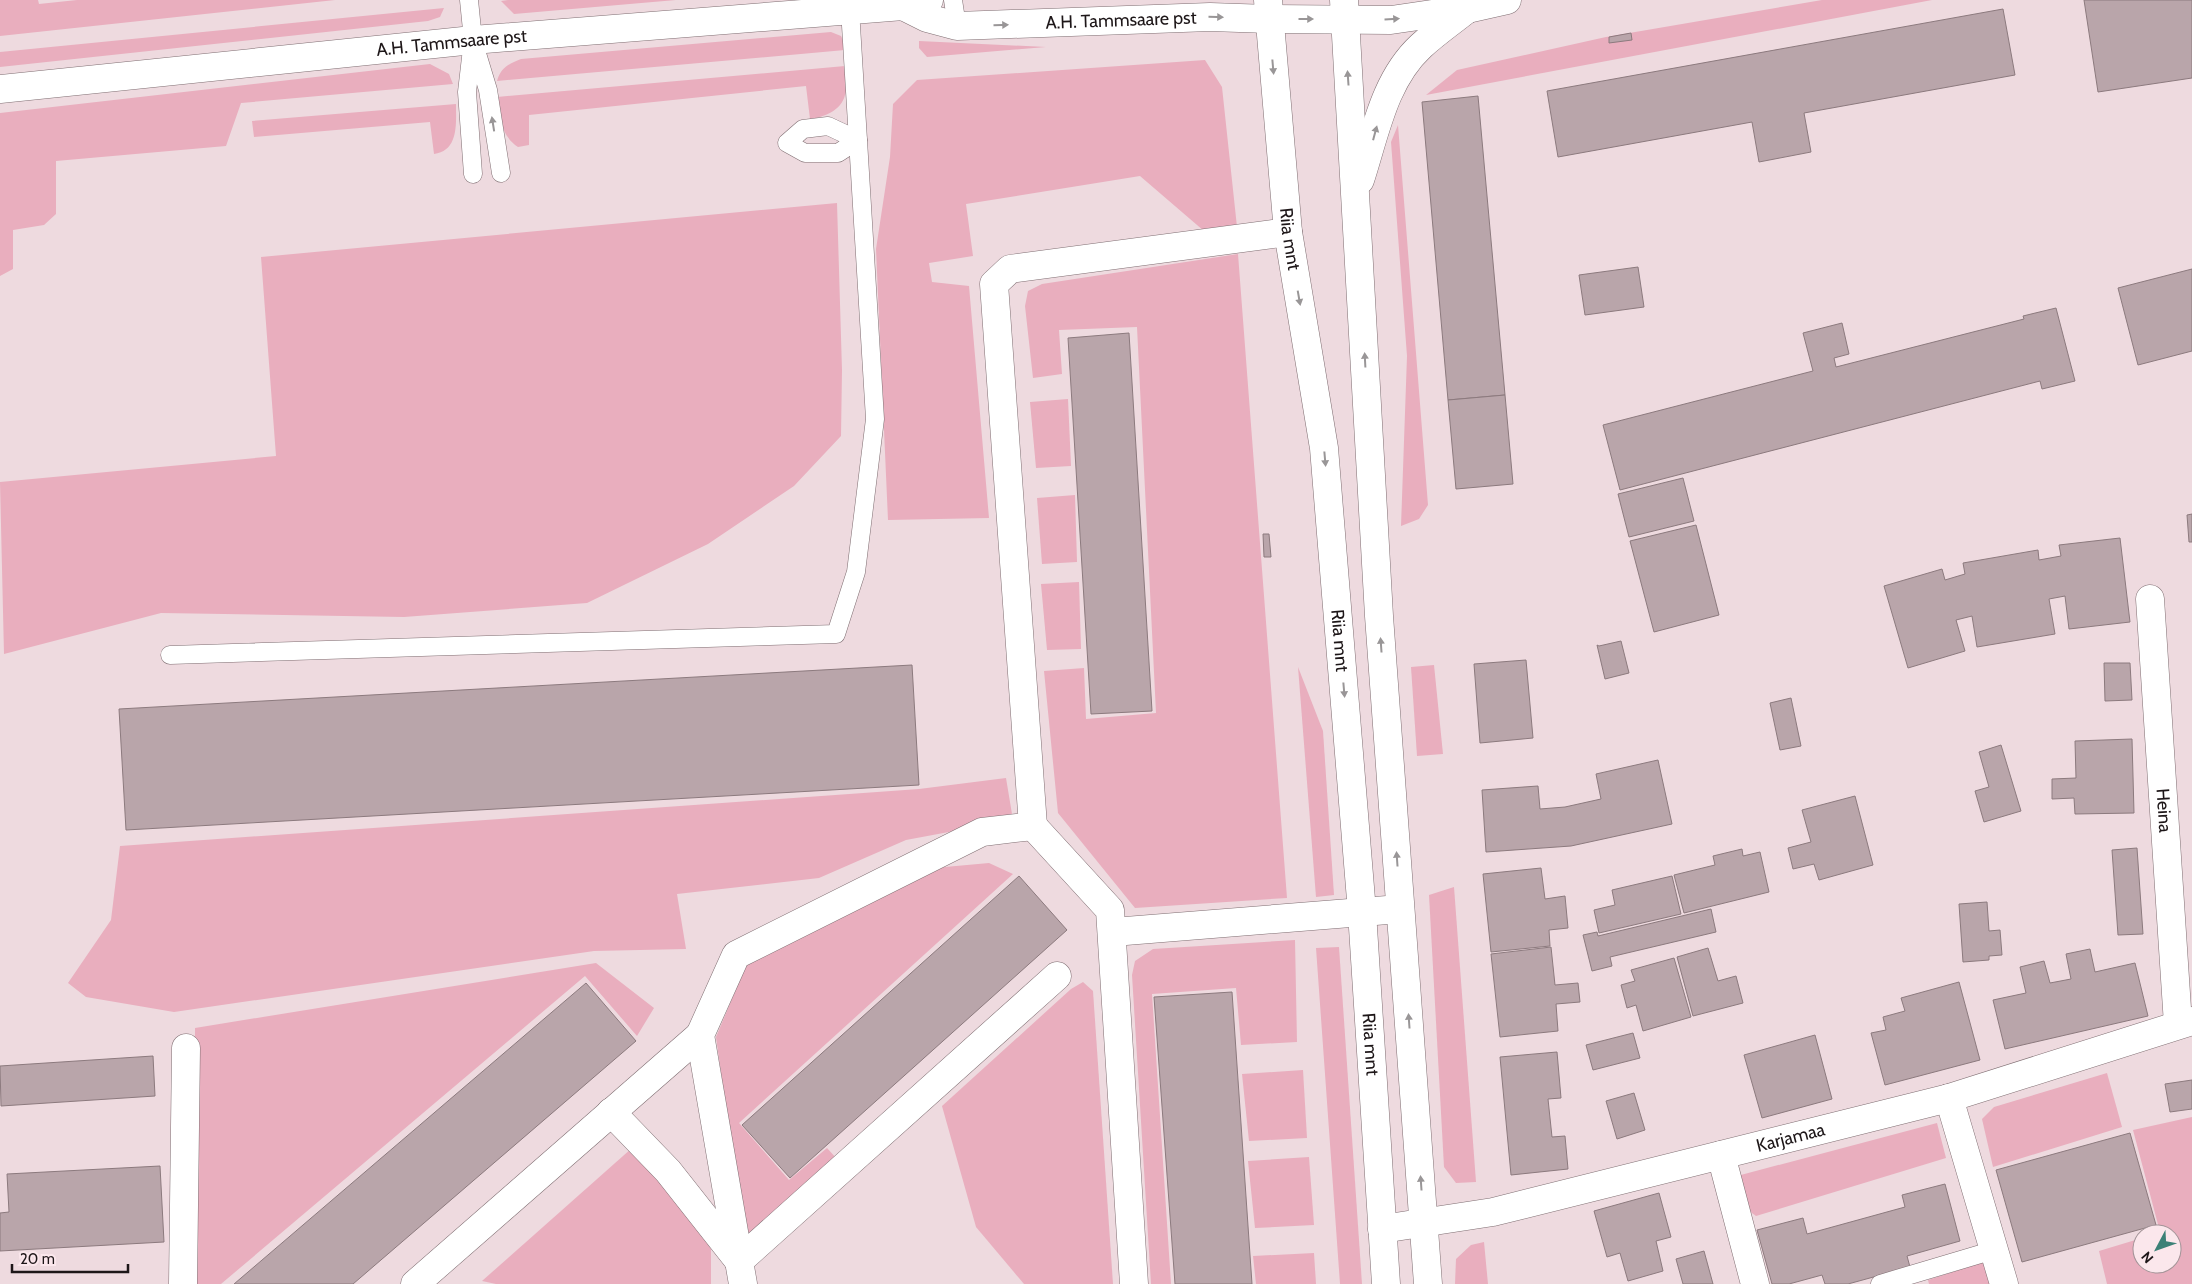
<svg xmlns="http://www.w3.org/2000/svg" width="2192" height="1284" font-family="Cabin,sans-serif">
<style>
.green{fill:#e9aebe}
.building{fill:#b9a5aa;stroke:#8c7a7e}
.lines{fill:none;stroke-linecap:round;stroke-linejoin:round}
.lane-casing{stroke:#7f6e72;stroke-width:19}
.street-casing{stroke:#7f6e72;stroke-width:29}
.secondary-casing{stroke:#7f6e72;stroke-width:29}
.lane{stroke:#fff;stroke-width:18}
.street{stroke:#fff;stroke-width:28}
.secondary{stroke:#fff;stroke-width:28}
.oneway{fill:#999697}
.labels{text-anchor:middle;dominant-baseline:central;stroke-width:4.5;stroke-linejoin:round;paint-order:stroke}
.street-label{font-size:18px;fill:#1d1618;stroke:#fbe7ec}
</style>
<rect width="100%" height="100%" fill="#eedadf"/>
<g class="green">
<polygon points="0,0 38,0 39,4 77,0 335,0 0,36"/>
<polygon points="508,0 676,0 514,14 501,1"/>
<polygon points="1822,0 1932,0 1426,95 1457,70 1606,37"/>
<polygon points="444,8 440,17 428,21 0,67 0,52"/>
<path d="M831,32L841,36L844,42L845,50L497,81C501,67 509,64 521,59Z"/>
<polygon points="919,41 1046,47 927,57 919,48"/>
<polygon points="1205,60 1222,87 1237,227 1204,231 1140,176 966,204 973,256 929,263 932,282 969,286 989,518 888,520 876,249 890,157 893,104 917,80"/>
<polygon points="430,64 449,74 453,84 241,103 226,146 56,161 56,214 44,225 13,230 13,269 0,276 0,113"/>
<path d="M845,66C845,75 848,87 845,95C841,111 824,117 810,119L806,86L529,115V145L518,147C501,136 499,116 497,97Z"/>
<path d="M456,104C456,123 459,151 434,154L430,122L254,137L252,121Z"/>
<polygon points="1398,125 1428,505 1419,519 1401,526 1407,356 1391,142"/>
<polygon points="837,203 842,370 841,436 794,486 708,544 587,603 404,617 161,613 4,654 0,482 276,456 261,257"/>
<polygon points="1238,254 1287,898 1135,908 1058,813 1044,671 1084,668 1086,719 1156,713 1137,327 1059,330 1062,374 1033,378 1025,306 1028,291 1042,284"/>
<polygon points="1068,399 1071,466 1036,468 1030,402"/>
<polygon points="1075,495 1077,562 1042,564 1037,498"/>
<polygon points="1079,582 1081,649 1047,650 1041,584"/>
<polygon points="1434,665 1443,754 1417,756 1411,667"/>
<polygon points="1298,667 1323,731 1334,895 1316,897"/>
<polygon points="1006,778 1013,820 906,840 819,878 677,894 686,949 594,951 174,1012 86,997 68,983 111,920 120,846 919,789"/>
<polygon points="989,863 1013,874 739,1123 789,1180 827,1148 837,1159 747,1237 742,1225 716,1037 747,963 923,869"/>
<polygon points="1454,887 1476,1182 1456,1183 1444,1167 1429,895"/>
<polygon points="1295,940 1297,1042 1241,1045 1236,988 1152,994 1171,1284 1151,1284 1132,975 1135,961 1153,949"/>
<polygon points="1339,947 1362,1284 1340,1284 1316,948"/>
<polygon points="596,963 654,1008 637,1036 585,976 221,1284 194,1284 195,1028"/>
<polygon points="1083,982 1093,991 1113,1284 1024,1284 976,1227 942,1106 1071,989"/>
<polygon points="1303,1070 1307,1138 1249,1141 1242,1074"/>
<polygon points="2107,1073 2122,1127 1993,1167 1982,1119 1994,1107"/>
<polygon points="2192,1117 2192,1284 2107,1284 2099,1251 2142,1238 2142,1264 2172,1264 2172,1234 2155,1234 2160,1232 2133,1130"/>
<polygon points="1937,1123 1946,1158 1756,1216 1748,1210 1737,1176"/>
<polygon points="632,1148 685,1207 711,1249 711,1284 496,1284 482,1281"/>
<polygon points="1309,1157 1314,1225 1255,1228 1248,1161"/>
<polygon points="1484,1242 1488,1284 1455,1284 1456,1259 1471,1245"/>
<polygon points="1314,1253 1316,1284 1256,1284 1253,1256"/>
<polygon points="1986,1261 1992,1284 1929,1284 1928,1280"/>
</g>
<g class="building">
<polygon points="2084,0 2192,0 2192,78 2098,92"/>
<polygon points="2003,9 2015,75 1804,113 1811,152 1759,162 1752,122 1558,157 1547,91"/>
<polygon points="1631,33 1632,40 1609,43 1609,37"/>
<polygon points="1478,96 1505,395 1448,400 1422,102"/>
<polygon points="1638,267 1644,307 1585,315 1579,275"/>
<polygon points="2192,269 2192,351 2138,365 2118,288"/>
<polygon points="2056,308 2075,381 2042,389 2040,381 1620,490 1603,425 1813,371 1803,333 1842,323 1849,354 1834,358 1836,367 2024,319 2023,316"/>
<polygon points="1129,333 1152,711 1091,714 1068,338"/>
<polygon points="1505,395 1513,484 1456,489 1448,400"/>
<polygon points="1683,478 1694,521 1629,537 1618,494"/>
<polygon points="2192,514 2192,542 2189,542 2187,515"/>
<polygon points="1696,525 1719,615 1654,632 1630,541"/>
<polygon points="1263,534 1269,534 1271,557 1264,557"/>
<polygon points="2120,538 2130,622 2069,629 2065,596 2049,599 2055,634 1977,647 1972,616 1956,620 1965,651 1908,668 1884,586 1942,569 1945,580 1965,574 1963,563 2038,550 2039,560 2061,556 2059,545"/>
<polygon points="1621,641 1629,673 1605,679 1597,645 1599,646"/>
<polygon points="1526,660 1533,738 1480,743 1474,664"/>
<polygon points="2104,663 2130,663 2132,700 2105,701"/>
<polygon points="912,665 919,785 126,830 119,709"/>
<polygon points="1791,698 1801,746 1780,750 1770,703"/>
<polygon points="2132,739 2134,813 2075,814 2074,798 2052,799 2052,779 2076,778 2075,741"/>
<polygon points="2001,745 2021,811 1984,822 1975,791 1989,787 1979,752"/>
<polygon points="1658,760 1672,824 1571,846 1486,852 1482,790 1538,786 1540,809 1565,807 1601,799 1596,774"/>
<polygon points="1855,796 1873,865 1819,880 1814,864 1793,869 1788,848 1811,842 1802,810"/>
<polygon points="2137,848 2143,934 2118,935 2112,850"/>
<polygon points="1742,849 1743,856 1760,852 1769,892 1684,913 1674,875 1715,865 1713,856"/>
<polygon points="1541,868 1545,899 1565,896 1568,928 1549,930 1550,946 1491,952 1483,874"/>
<polygon points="1019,876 1067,930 790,1178 742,1125"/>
<polygon points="1672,876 1681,914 1599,933 1594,910 1615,905 1612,890"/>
<polygon points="1987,902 1989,931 2000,930 2002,955 1989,956 1989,960 1963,962 1959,904"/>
<polygon points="1711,909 1716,932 1610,957 1612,966 1592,971 1583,935 1597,932 1598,936"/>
<polygon points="1551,947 1555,985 1578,983 1580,1002 1556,1004 1558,1031 1500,1037 1491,954"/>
<polygon points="1708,948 1718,981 1736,976 1743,1003 1693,1016 1677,957"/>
<polygon points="2090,949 2095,972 2135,963 2148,1016 2005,1049 1993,1000 2026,993 2020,967 2044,961 2050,983 2071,979 2066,954"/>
<polygon points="1674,958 1691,1017 1643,1031 1636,1005 1627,1008 1621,985 1635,981 1631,970"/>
<polygon points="1959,982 1980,1060 1885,1085 1871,1033 1886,1030 1883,1017 1905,1011 1901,998"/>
<polygon points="586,983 636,1041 353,1284 234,1284"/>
<polygon points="1232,992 1252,1284 1175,1284 1154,997"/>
<polygon points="1633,1033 1640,1058 1593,1070 1586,1045"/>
<polygon points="1815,1035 1832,1099 1762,1118 1744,1055"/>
<polygon points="1557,1052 1561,1098 1548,1099 1552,1137 1565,1136 1568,1169 1511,1175 1500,1057"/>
<polygon points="153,1056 155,1096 1,1106 0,1066"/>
<polygon points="2192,1080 2192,1109 2170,1112 2165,1084"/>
<polygon points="1634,1093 1645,1130 1617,1139 1606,1101"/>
<polygon points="2130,1133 2156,1225 2022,1262 1996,1170"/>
<polygon points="160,1166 164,1242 0,1251 0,1213 9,1212 7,1174"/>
<polygon points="1945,1184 1960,1241 1907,1256 1910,1267 1848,1284 1825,1284 1822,1275 1789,1284 1772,1284 1757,1230 1803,1218 1807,1234 1905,1207 1902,1195"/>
<polygon points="1659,1193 1671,1237 1656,1241 1663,1271 1628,1281 1620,1253 1607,1257 1594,1211"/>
<polygon points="1704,1251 1713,1284 1683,1284 1676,1259"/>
</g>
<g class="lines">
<defs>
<g id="lane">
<polyline points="469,0 473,40 467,92 473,174"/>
<polyline points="953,0 957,26"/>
<polyline points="475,47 488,90 501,173"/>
<polygon points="828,126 858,140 838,153 805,153 787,143 803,129"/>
<polyline points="170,655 836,634 856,572 875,419 850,9"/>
<polyline points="1880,1284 1994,1250"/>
</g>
<g id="street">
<path id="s1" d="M903,6L927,18L957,26L1210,17L1269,19"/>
<path id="s2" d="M0,89L473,40L903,6L929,0"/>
<path id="s3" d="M2150,599L2178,1024"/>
<polyline points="1033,826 1110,910 1134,1284"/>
<polyline points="1113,932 1400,909"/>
<polyline points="1949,1098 2004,1284"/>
<polyline points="611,1112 668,1171 739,1261 1057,976"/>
<polyline points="1721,1155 1755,1284"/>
<path id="s4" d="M1382,1229L1493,1212L1949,1098L2192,1021"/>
<polyline points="183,1284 186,1048"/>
<polyline points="415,1284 700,1035"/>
<polyline points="743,1284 700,1035 736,955 982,832 1033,826 994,284 1010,269 1288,232"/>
</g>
<g id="secondary">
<path id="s5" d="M1268,0L1288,232L1324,448L1362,912L1386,1284"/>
<polyline points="1344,0 1379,616 1428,1284"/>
<polyline points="1269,19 1391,20 1467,9 1507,0"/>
<path d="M1360,180C1375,134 1384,80 1421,46C1435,33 1451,22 1466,10"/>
</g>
</defs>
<use href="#lane" class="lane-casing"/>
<use href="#street" class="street-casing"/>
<use href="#secondary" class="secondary-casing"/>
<use href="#lane" class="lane"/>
<use href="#street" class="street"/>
<use href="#secondary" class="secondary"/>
</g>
<defs><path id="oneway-solid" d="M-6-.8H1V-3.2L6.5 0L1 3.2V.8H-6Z" transform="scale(1.25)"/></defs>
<g class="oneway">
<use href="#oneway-solid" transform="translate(1216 17) rotate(1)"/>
<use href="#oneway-solid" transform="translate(1306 19)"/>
<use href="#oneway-solid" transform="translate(1392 19) rotate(-4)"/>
<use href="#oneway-solid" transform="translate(1001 25) rotate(-2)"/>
<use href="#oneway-solid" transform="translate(1273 67) rotate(85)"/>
<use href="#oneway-solid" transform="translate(1348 78) rotate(-94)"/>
<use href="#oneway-solid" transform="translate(493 124) rotate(-99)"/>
<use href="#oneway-solid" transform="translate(1375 133) rotate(-75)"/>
<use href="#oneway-solid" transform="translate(1299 298) rotate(80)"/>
<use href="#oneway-solid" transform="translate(1365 360) rotate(-93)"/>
<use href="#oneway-solid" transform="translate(1325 459) rotate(85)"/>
<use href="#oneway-solid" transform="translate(1381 645) rotate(-94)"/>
<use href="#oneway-solid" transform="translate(1344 690) rotate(85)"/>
<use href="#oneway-solid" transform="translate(1397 859) rotate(-94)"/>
<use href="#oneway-solid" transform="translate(1409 1021) rotate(-94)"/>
<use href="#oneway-solid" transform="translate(1421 1183) rotate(-94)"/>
</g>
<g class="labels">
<g class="street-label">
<text stroke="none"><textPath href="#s1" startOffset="222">A.H. Tammsaare pst</textPath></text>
<text stroke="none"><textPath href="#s2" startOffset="454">A.H. Tammsaare pst</textPath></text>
<text stroke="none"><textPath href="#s5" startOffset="240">Riia mnt</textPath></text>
<text stroke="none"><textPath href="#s5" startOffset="645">Riia mnt</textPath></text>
<text stroke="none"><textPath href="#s3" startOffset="212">Heina</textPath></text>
<text stroke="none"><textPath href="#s5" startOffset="1050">Riia mnt</textPath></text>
<text stroke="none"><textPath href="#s4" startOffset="419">Karjamaa</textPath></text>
</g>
</g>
<g transform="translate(2157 1249) rotate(229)"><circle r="24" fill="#fbe7ec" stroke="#a29397"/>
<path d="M0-4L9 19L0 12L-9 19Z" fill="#3c8177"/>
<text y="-8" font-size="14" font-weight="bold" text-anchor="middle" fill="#1d1618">N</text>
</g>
<path d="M12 1264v8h116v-8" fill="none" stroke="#1d1618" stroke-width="2.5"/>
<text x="20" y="1264" font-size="15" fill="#1d1618" stroke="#fbe7ec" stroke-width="4" paint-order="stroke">20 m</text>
</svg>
